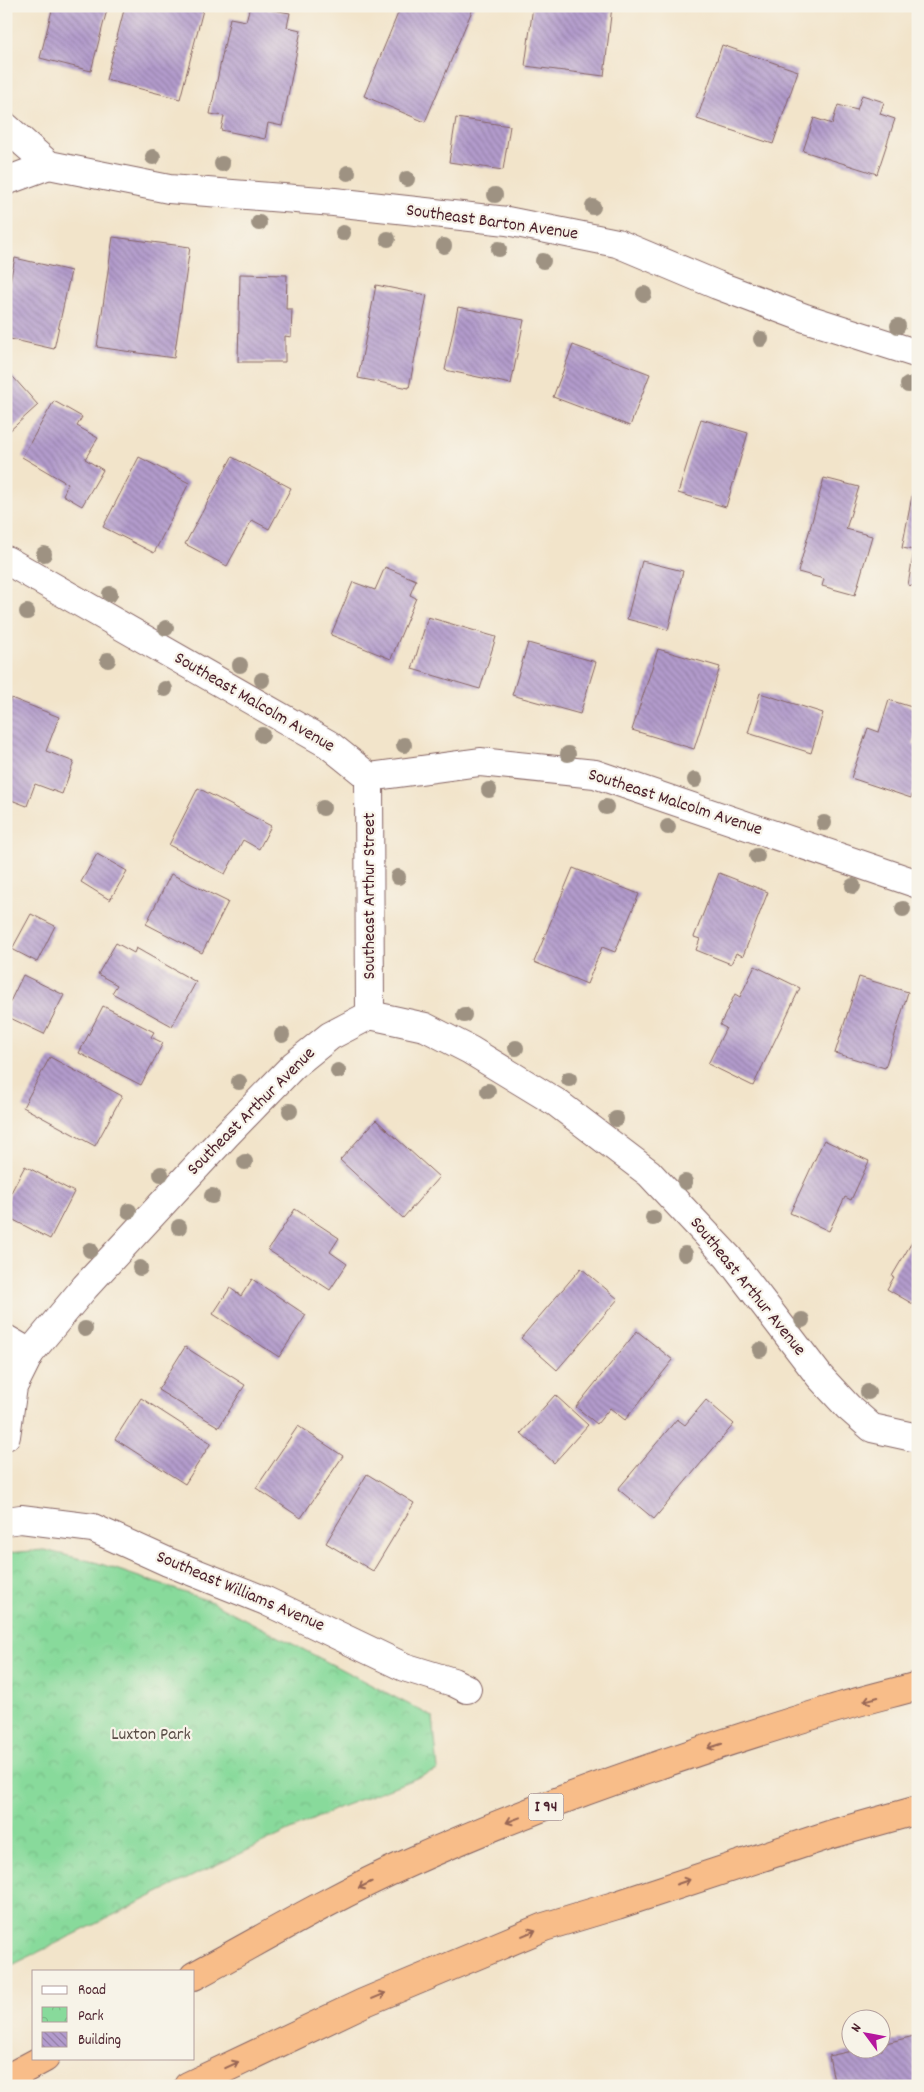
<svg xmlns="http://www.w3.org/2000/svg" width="924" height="2092" font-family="Dekko,sans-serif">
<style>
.park{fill:url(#park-crowns);stroke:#697c63}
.building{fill:url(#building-back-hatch)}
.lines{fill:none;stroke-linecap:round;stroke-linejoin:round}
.street-casing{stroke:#856463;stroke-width:30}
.highway-casing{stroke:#856463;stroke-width:30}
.street{stroke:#fff;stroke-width:28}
.highway{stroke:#f8bd89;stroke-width:28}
.tree{fill:#9e9282}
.oneway{stroke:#986655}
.labels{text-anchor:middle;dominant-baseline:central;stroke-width:4.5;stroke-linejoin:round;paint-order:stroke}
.shield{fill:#f7f3e8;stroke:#7e5f64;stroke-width:1}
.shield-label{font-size:16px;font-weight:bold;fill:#4a1f2b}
.street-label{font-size:18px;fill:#4a1f2b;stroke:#f7f3e8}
.park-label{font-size:18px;fill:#5a4e47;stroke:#f7f3e8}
</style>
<defs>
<pattern id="park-crowns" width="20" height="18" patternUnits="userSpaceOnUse" patternTransform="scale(1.25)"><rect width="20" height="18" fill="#88da9b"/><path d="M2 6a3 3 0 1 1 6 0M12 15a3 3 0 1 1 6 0" fill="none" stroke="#77bb86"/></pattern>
<pattern id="building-back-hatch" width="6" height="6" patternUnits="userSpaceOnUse" patternTransform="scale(1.25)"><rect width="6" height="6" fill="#b29bcc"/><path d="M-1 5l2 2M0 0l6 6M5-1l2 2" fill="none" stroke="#937ea6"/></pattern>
</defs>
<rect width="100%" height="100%" fill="#f7f3e8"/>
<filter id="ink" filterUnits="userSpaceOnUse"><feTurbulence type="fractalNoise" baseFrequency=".02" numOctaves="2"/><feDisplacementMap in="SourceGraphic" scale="10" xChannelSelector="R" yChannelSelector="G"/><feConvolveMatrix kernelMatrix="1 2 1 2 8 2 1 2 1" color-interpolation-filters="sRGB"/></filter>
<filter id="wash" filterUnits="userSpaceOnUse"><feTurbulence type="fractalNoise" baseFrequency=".0096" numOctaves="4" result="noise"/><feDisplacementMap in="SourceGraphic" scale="20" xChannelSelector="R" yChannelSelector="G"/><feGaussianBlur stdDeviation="1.12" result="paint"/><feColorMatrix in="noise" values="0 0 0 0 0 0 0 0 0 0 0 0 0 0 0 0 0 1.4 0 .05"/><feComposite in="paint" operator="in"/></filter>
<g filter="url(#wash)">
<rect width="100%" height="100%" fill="#f2e4ca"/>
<polygon class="park" points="44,1550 98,1563 212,1602 433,1717 438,1770 340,1807 201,1872 6,1968 6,1553"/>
<g id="blocks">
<g class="building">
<polygon points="53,6 108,6 91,71 40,58"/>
<polygon points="125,6 204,6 180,99 106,80"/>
<polygon points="250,6 290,13 287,27 301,30 282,126 268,123 265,139 221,130 224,116 210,114 230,18 246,21"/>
<polygon points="401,6 474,6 425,122 364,96"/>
<polygon points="533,6 612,6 604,76 525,66"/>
<polygon points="722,45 798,71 773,144 697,119"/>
<polygon points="862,95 884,102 880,114 895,119 877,174 803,151 814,118 832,124 838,105 857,110"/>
<polygon points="456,118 510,126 503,170 449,162"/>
<polygon points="113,237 190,247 174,358 97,347"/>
<polygon points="15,258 71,271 54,349 6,338 6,299"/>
<polygon points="240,274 287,275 286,309 292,309 291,337 285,336 285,362 238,362"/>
<polygon points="376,285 427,295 409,388 358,378"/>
<polygon points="458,307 524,320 511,384 445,370"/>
<polygon points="573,345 650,374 630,426 553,397"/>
<polygon points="6,369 38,405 6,434"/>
<polygon points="54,401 82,417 77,426 98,438 85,459 103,470 82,506 63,495 68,484 22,457"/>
<polygon points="701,419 748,433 726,507 678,493"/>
<polygon points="139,457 189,483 154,553 103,527"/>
<polygon points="232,457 291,488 269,529 252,520 227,566 185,544"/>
<polygon points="824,478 859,487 846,529 872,536 855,595 822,586 824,579 798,572"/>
<polygon points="913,491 918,492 918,587 908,585 914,550 902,548"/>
<polygon points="642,561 683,571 668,630 627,619"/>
<polygon points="385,567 416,580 410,595 416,598 391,659 331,635 353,582 375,590"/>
<polygon points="428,617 496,637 480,689 412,669"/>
<polygon points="528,643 596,662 580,714 512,695"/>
<polygon points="658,649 720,667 694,749 632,730"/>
<polygon points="760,693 823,713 811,753 748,733"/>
<polygon points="11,698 59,717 46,751 74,762 62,794 35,784 27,806 6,798 6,710"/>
<polygon points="889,700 918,709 918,730 913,744 918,745 918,780 911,798 851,778 868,728 879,732"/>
<polygon points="198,788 271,826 259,849 243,840 225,874 169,845"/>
<polygon points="97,854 127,871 110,900 81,882"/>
<polygon points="573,868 639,894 615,952 602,947 587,984 534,962"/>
<polygon points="719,873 768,892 743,956 736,953 731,964 696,950 700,939 694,937"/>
<polygon points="171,874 228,902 202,953 146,924"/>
<polygon points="31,914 55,926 37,962 12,949"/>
<polygon points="116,943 134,953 136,948 196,982 172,1026 112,993 117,985 98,974"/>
<polygon points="755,966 800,988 753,1086 708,1064 726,1028 720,1025 735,994 740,997"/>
<polygon points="23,975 64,995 44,1034 6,1016 6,1010"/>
<polygon points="859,977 908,992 885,1068 835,1053"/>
<polygon points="103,1006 154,1032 151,1037 163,1043 141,1085 79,1053"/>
<polygon points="50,1057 122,1096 95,1146 23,1107"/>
<polygon points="376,1120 439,1177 403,1218 340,1160"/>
<polygon points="824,1140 869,1161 851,1200 845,1197 829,1231 790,1213"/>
<polygon points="25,1166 74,1192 50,1239 6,1216 6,1202"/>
<polygon points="295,1209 339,1238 330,1252 347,1264 330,1290 268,1250"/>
<polygon points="918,1232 918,1307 887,1289 894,1277 892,1276"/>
<polygon points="581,1268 618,1299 557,1370 521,1338"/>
<polygon points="252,1279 306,1315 279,1357 213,1314 230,1288 241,1296"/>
<polygon points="637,1331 673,1360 625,1420 610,1408 597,1424 576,1407"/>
<polygon points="185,1347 245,1385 219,1427 158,1390"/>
<polygon points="555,1395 588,1425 554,1463 521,1433"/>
<polygon points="141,1398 211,1443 185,1484 115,1439"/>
<polygon points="706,1400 734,1424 654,1519 618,1489 677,1419 685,1425"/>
<polygon points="298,1426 343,1456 301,1518 256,1488"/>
<polygon points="367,1474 414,1503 373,1571 326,1543"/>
<polygon points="918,2035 918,2086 835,2086 829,2056 856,2050 882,2050 882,2044"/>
</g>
</g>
</g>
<g filter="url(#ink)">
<use href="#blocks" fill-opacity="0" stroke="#856463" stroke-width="1"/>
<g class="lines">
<defs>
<g id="street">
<polyline points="6,127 49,165 169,189 334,202 507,221 617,243 717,285 805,318 918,354"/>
<polyline points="6,181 49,165"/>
<polyline points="6,560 328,744 369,777 480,762 595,774 918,884"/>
<polyline points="369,777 370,1015"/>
<polyline points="6,1339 30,1353"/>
<polyline points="6,1436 13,1387 30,1353 85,1287 227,1134 294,1065 330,1036 370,1015 425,1027 470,1050 557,1103 649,1173 728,1257 820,1377 848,1407 872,1428 913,1437 918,1436"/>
<polyline points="6,1521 21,1519 93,1528 168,1562 266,1601 404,1667 453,1682 467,1689"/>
</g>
<g id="highway">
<path d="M194,1976C264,1938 333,1897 406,1864C543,1802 687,1753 830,1710C859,1701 889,1694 918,1686"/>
<polyline points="6,2079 45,2058"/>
<polyline points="188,2086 363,2003 544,1927 617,1905 832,1834 918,1810"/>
</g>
</defs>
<use href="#street" class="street-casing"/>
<use href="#highway" class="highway-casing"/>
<use href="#street" class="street"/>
<use href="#highway" class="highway"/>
</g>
<g class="tree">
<circle cx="153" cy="157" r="8"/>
<circle cx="222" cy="164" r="8"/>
<circle cx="348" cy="173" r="8"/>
<circle cx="407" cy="179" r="8"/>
<circle cx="495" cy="195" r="8"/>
<circle cx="593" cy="207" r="8"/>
<circle cx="259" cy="223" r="8"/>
<circle cx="343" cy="233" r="8"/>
<circle cx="388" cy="239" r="8"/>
<circle cx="444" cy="246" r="8"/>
<circle cx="499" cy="249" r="8"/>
<circle cx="543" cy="261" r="8"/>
<circle cx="644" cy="294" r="8"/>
<circle cx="898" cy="326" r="8"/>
<circle cx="761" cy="339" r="8"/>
<circle cx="908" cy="385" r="8"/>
<circle cx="44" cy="554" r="8"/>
<circle cx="110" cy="594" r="8"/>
<circle cx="27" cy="612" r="8"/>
<circle cx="166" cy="628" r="8"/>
<circle cx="108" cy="660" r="8"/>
<circle cx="240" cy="665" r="8"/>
<circle cx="262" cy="680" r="8"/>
<circle cx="165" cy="689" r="8"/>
<circle cx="262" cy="735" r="8"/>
<circle cx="404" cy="745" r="8"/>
<circle cx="568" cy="754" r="8"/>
<circle cx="695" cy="780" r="8"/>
<circle cx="489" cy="790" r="8"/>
<circle cx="606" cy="807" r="8"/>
<circle cx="323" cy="808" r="8"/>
<circle cx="824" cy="823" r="8"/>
<circle cx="668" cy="827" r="8"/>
<circle cx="757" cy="856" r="8"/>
<circle cx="398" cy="877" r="8"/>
<circle cx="853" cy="886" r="8"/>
<circle cx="903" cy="909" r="8"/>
<circle cx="464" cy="1015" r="8"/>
<circle cx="282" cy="1035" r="8"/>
<circle cx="516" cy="1048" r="8"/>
<circle cx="338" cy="1071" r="8"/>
<circle cx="569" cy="1079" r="8"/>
<circle cx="239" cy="1082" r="8"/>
<circle cx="488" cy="1091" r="8"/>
<circle cx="290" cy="1111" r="8"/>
<circle cx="616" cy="1119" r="8"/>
<circle cx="245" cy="1162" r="8"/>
<circle cx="161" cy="1174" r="8"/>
<circle cx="685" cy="1182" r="8"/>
<circle cx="212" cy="1196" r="8"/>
<circle cx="129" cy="1211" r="8"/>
<circle cx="653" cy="1218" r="8"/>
<circle cx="179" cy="1227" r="8"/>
<circle cx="90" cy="1250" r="8"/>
<circle cx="685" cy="1254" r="8"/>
<circle cx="140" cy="1268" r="8"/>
<circle cx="802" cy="1320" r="8"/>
<circle cx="85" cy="1329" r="8"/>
<circle cx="760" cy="1350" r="8"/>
<circle cx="868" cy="1392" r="8"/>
</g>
<defs><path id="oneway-shaft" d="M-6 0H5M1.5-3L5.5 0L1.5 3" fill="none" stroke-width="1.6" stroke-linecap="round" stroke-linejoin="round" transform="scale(1.25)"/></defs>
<g class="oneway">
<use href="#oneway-shaft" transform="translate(871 1699) rotate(165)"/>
<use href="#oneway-shaft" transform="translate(715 1746) rotate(162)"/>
<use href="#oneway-shaft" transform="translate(513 1820) rotate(159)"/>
<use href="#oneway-shaft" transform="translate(683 1882) rotate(-19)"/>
<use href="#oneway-shaft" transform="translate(365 1885) rotate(154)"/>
<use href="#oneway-shaft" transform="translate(529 1933) rotate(-23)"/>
<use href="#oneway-shaft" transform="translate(379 1996) rotate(-23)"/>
<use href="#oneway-shaft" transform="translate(232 2065) rotate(-25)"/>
</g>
</g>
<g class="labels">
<rect class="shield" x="528.5" y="1793.5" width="35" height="27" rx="4"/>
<g class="shield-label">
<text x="546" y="1807">I 94</text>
</g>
<g class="street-label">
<text transform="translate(492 223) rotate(8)">Southeast Barton Avenue</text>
<text transform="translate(254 703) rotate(30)">Southeast Malcolm Avenue</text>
<text transform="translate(675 803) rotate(18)">Southeast Malcolm Avenue</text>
<text transform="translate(370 896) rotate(-90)">Southeast Arthur Street</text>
<text transform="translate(252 1112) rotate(-45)">Southeast Arthur Avenue</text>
<text transform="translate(747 1287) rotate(51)">Southeast Arthur Avenue</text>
<text transform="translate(240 1592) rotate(23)">Southeast Williams Avenue</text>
</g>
<g class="park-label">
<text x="151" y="1735">Luxton Park</text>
</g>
</g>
<rect width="924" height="2092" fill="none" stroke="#f7f3e8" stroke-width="25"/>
<rect x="32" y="1970" width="162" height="90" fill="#f7f3e8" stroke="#b29e9c"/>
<rect x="42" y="1986" width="25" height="8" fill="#ffffff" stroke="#b29e9c"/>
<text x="78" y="1994" font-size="15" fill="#4a1f2b">Road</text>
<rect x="42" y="2007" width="25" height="15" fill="url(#park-crowns)" stroke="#b29e9c"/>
<text x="78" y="2020" font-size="15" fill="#4a1f2b">Park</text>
<rect x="42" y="2032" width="25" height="15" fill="url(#building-back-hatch)" stroke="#b29e9c"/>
<text x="78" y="2044" font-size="15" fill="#4a1f2b">Building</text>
<g transform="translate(866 2034) rotate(302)"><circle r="24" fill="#f7f3e8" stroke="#b29e9c"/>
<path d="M0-4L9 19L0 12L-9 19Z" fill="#b5179e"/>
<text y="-8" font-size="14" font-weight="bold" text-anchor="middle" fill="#4a1f2b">N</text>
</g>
</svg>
